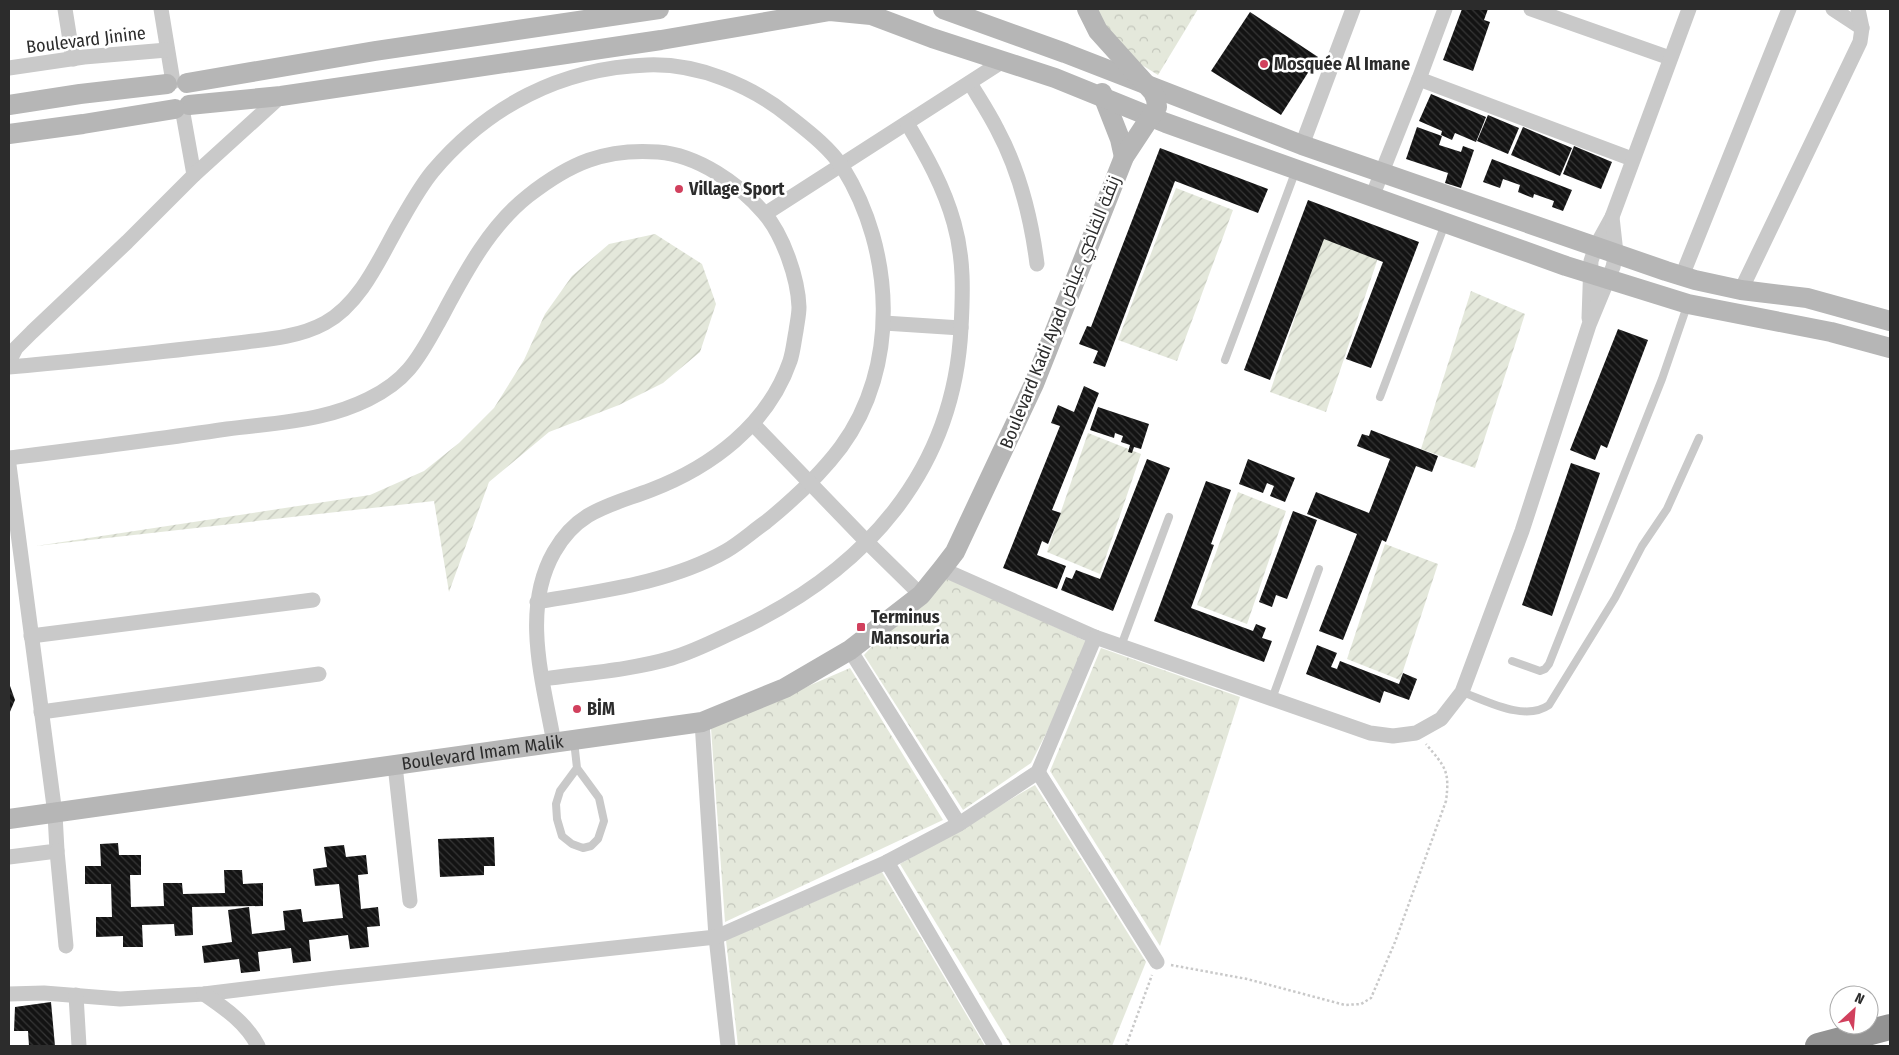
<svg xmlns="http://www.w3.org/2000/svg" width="1899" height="1055" font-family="'Fira Sans Condensed',Cairo,sans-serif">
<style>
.forest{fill:url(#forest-crowns)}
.garden{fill:url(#garden-furrows)}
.building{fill:url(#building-back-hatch)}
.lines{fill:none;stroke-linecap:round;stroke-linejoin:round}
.path{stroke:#c9c9c9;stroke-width:2.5;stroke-dasharray:2.5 2.5;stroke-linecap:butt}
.lane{stroke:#c9c9c9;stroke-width:8}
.street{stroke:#c9c9c9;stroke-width:15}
.secondary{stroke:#b6b6b6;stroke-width:20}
.highway{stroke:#939393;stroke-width:26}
.poi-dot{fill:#d1405d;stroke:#fff;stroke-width:2}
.labels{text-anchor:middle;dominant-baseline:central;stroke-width:5;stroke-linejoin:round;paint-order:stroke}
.street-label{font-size:18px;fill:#2c2c2c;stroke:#fff}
.poi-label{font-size:18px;font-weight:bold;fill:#2c2c2c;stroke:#fff;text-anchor:start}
</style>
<defs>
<pattern id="forest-crowns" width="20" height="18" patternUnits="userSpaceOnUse" patternTransform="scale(1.25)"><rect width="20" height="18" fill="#e4e8db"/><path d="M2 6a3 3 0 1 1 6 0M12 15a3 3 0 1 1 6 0" fill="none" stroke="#c4c7bc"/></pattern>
<pattern id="garden-furrows" width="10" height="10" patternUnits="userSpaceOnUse" patternTransform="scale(1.25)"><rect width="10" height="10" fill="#e4e8db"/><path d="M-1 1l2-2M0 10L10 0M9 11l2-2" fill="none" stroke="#c4c7bc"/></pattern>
<pattern id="building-back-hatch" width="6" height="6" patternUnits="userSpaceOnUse" patternTransform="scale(1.25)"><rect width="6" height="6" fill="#131313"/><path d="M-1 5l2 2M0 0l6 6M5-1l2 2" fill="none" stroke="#363636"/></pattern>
</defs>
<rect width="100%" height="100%" fill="#fff"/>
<g class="forest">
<polygon points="1093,9 1198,9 1158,75 1108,44"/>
<polygon points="939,573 1092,644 1031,763 963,810 864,655"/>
<polygon points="1101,648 1240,697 1160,946 1050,771"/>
<polygon points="850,668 943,820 725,922 711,728"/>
<polygon points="1035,785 1146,962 1112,1046 1011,1046 900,864"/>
<polygon points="882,872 985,1046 738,1046 726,940"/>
</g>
<g class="garden">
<polygon points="1176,188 1233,210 1177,361 1118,340"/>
<polygon points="655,234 702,264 716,304 700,352 663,383 619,405 549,432 489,482 449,592 434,501 36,546 370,495 424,471 459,443 494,408 524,360 545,314 572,276 609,244"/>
<polygon points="1322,237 1378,258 1326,412 1270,392"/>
<polygon points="1471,291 1525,314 1475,468 1421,449"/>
<polygon points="1088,433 1141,454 1100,574 1047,552"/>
<polygon points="1238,492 1286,511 1247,624 1197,605"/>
<polygon points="1385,544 1438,564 1400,680 1347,659"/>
</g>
<g class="building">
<polygon points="1462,9 1488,9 1484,20 1490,22 1473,71 1443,60"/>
<polygon points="1250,12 1318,57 1281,115 1211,71"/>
<polygon points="1431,94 1486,117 1476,142 1455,133 1452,140 1441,135 1442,131 1419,121"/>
<polygon points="1488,115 1519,128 1508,154 1477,141"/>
<polygon points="1417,127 1442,136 1439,145 1461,152 1463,146 1474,150 1461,188 1445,183 1448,173 1406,159"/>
<polygon points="1523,127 1572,148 1560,176 1511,155"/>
<polygon points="1574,146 1612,162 1601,189 1563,174"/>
<polygon points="1160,148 1268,189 1258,213 1175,181 1105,367 1093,363 1098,351 1079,344 1087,326 1091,327"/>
<polygon points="1492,159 1572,190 1563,211 1552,207 1554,201 1534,194 1533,198 1518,192 1520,185 1503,179 1500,188 1483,182"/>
<polygon points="1308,200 1419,242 1371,368 1346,359 1383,262 1324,239 1270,380 1244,370"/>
<polygon points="1618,329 1648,340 1607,448 1601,445 1595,460 1570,450"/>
<polygon points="1084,386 1099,393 1052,510 1061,513 1048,544 1042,541 1037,555 1066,566 1057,589 1003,568 1060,426 1051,423 1058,405 1074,412"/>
<polygon points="1098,407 1149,424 1141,449 1134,447 1132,453 1128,452 1130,445 1121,442 1123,436 1115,433 1114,438 1090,430"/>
<polygon points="1371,430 1438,456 1432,472 1416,466 1386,542 1382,540 1343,640 1319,631 1357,534 1307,514 1316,492 1369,513 1390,459 1357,446 1362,434 1369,436"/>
<polygon points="1147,459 1170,468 1113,611 1061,590 1066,577 1072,579 1076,570 1100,579"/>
<polygon points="1248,459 1295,478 1285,502 1270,496 1274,486 1267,483 1263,493 1239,484"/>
<polygon points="1571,463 1600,473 1552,616 1522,605"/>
<polygon points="1206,481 1231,490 1211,544 1214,545 1191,608 1253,631 1256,624 1266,628 1262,638 1272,641 1264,662 1154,621"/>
<polygon points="1293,511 1317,520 1287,599 1276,595 1272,607 1259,602"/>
<polygon points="1317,645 1337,653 1331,667 1337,669 1340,661 1399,684 1403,673 1417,679 1409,700 1384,691 1380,703 1306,674"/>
<polygon points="9,683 15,700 9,714"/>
<polygon points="494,837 495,866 484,866 484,875 440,877 438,839"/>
<polygon points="118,843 119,855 141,855 141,875 130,875 131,907 164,906 163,883 182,883 183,894 225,893 224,870 242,870 243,884 263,883 263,906 192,907 193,935 175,936 174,924 142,925 143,947 123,947 123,936 96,937 96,917 112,917 111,884 85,884 85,866 101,866 100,844"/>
<polygon points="344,845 346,857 366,855 368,874 358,875 361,909 378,907 380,926 367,927 369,947 350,949 348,935 309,940 311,961 293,963 291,948 258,952 260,971 241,973 239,959 204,963 202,946 232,942 228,910 249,907 252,934 285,930 283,911 301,909 303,922 343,918 339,884 315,886 313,869 327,867 324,847"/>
<polygon points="51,1002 55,1046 29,1046 28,1031 14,1031 15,1007"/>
</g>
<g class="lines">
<g class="path">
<path d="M1171,965L1247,979L1345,1005L1361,1004L1371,998L1395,942L1446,801C1450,770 1445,767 1426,744"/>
<polyline points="1126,1046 1152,975"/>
</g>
<g class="lane">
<polyline points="1225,360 1296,170"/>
<polyline points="1380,397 1445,224"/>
<polyline points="1121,646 1169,517"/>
<polyline points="1512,661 1540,671 1545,669 1549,664 1662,379 1687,306"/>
<path d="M1462,692C1487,701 1525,722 1549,705L1615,598L1642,546L1667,509L1699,438"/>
<polyline points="1272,699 1319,569"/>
<polyline points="574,741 577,768 599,798 604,821 598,839 591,846 583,848 572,844 562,836 557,819 556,804 560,791 577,768"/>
</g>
<g class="street">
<polyline points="65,9 73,59"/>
<polyline points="161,9 173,82"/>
<polyline points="1531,9 1670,58"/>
<polyline points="1833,9 1862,28"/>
<polyline points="9,68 84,57 167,50"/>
<polyline points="1419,79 1632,159"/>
<path d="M970,83C979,98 989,113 997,129C1019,170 1031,217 1037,264"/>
<polyline points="182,108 194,175"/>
<polyline points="1302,145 1353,9"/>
<polyline points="1372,197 1419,79 1445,9"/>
<polyline points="765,214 1003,61"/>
<polyline points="1682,276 1789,9"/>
<polyline points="1741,290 1860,42 1862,28 1858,9"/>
<polyline points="1589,318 1591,261 1596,246 1612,217 1689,9"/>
<polyline points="884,323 961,328"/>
<polyline points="9,362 16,348 32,332 127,242 194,175 281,96"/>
<path d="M9,367C80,361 150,353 221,345C254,340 294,340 325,323C360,304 379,260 398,226C409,207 419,188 433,171C488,106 561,68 647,65C697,63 751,85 790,117C809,132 830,148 843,168C894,250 900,367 841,447C820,475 793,500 766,522C753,531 740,543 726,551C670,583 600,591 537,602"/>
<polyline points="753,424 867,542 921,595"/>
<path d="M9,458C81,449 154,440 227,429C257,425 290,423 320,416C351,409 388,394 409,369C422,354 432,334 442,316C465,273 489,227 528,196C570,163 605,148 658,152C698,155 739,184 764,213C783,235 798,278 799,307C799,315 797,323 796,331C794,341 793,352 790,361C768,425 711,467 651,490C609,506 578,510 554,552C521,610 543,681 554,743"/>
<polyline points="9,465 55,814 57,851 9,857"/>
<polyline points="942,569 1095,637 1370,733 1393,736 1416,733 1441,719 1462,692 1522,531 1589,325 1613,267 1616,253 1612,217"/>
<polyline points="31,636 313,600"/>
<polyline points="850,650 959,824"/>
<path d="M543,679C586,673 631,670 672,658C696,651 718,639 740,629C865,570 954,471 961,328C963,292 964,258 954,223C944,187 926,155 907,123"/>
<polyline points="41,712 319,674"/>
<polyline points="702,722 716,937 728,1046"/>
<polyline points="395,765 410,901"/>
<polyline points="1038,772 1157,962"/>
<polyline points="57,851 66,946"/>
<polyline points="887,862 995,1046"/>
<polyline points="9,994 44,993 120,999 204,994 335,978 716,937 887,862 959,824 1038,772 1095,637"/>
<path d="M204,994C226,1009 246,1023 258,1046"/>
<polyline points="76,995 79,1046"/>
</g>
<g class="secondary">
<polyline points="943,9 1065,53 1302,145 1666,271 1695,280 1741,290 1807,298 1890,321"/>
<polyline points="187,83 375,51 659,9"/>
<polyline points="1102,93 1120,139 1124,157"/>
<polyline points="9,105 80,94 167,84"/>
<polyline points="189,105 281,96 661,40 830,11 871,15 932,38 1055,78 1166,123 1566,266 1688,304 1831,332 1890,348"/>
<polyline points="9,134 83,124 175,109"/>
<path id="s1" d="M9,819L702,722L785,688L850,650L921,595L942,569L955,552L1034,384L1124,157L1157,107L1156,99L1153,92L1098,31L1087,9"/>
</g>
<polyline class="highway" points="1818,1046 1890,1027"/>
</g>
<g class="poi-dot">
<circle cx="1264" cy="64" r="5"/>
<circle cx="679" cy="189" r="5"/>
<rect x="856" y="622" width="10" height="10" rx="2.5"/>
<circle cx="577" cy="709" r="5"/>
</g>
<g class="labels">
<g class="street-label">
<text transform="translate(86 40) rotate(-7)">Boulevard Jinine</text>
<text transform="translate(1060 312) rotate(-68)">Boulevard Kadi Ayad زنقة القاضي عياض</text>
<text stroke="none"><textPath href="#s1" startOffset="478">Boulevard Imam Malik</textPath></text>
</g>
<g class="poi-label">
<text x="1274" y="64">Mosquée Al Imane</text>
<text x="689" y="189">Village Sport</text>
<text x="871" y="617">Terminus<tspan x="871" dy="21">Mansouria</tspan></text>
<text x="587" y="709">BİM</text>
</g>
</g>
<rect width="1899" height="1055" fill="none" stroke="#2c2c2c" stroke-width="20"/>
<g transform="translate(1854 1010) rotate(26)"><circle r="24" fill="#ffffff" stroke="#ababab"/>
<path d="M0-4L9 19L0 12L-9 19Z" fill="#d1405d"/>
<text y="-8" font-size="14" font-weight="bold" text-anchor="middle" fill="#2c2c2c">N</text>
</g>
</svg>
